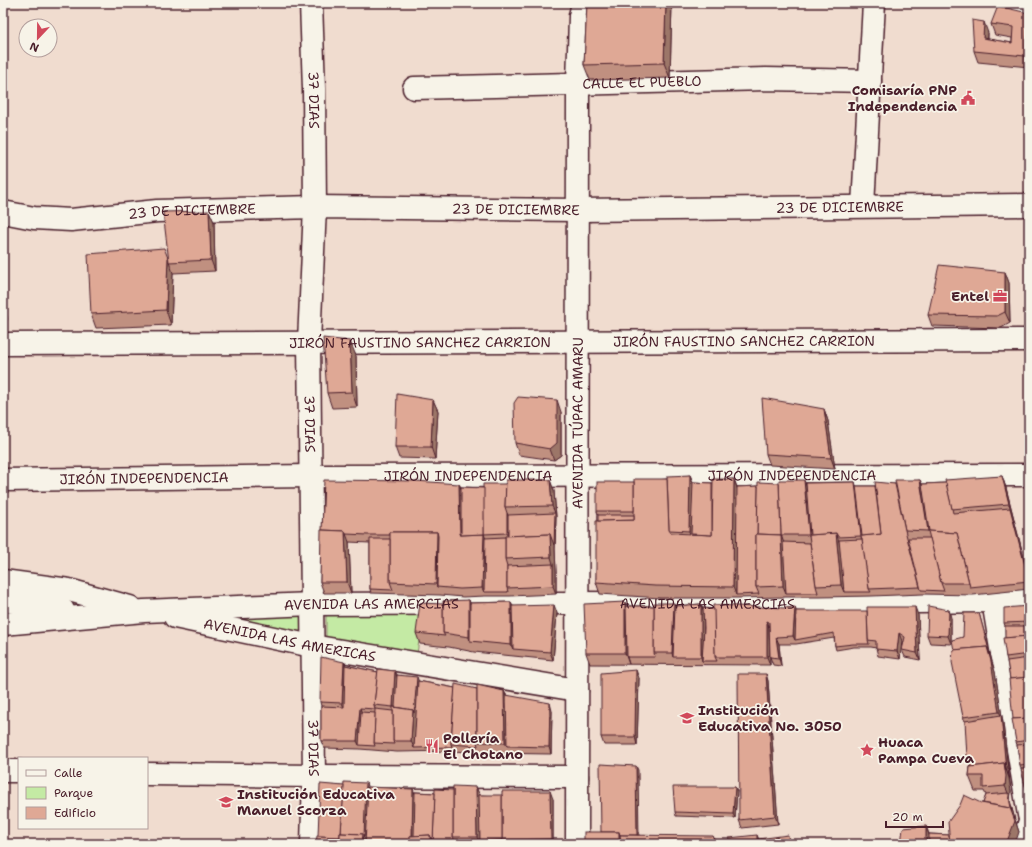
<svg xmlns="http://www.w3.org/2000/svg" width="1032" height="847" font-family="'Shantell Sans',sans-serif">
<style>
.green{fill:#c4eaa4;stroke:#878468}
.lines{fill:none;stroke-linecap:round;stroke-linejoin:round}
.minor-casing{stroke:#4a1f2b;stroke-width:25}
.minor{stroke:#f7f3e8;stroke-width:22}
.wall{fill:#c09080;stroke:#4a1f2b}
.shaded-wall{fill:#9c7668;stroke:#4a1f2b}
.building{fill:#dfa895;stroke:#4a1f2b}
.labels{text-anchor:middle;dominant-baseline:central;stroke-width:3.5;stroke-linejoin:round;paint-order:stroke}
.street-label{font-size:14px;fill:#4a1f2b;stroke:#f7f3e8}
.poi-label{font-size:14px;font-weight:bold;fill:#4a1f2b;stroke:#f7f3e8;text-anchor:start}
</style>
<rect width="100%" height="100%" fill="#f0dccf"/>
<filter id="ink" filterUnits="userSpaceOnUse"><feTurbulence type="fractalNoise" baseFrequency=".025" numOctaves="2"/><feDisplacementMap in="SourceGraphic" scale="8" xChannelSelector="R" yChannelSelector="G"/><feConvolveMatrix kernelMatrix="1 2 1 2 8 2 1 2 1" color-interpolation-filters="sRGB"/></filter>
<g filter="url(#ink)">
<g class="green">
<polygon points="307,607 305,635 234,617"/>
<polygon points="424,607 417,654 326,637 326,608"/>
</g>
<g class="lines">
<defs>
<g id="minor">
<path id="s1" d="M311,3L314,89L315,207L309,342L314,776L312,844"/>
<polyline points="1017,3 1029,8"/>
<path id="s2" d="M414,88L766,79L870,81"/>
<polyline points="863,206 874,3"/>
<path id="s3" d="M3,212L34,218L71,220L157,211L315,207L578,210L1029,205"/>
<path id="s4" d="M3,344L1029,340"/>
<path id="s5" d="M3,480L311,476L1029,475"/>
<polyline points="3,581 69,590 130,607"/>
<polyline points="3,600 63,610"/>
<polyline points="993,601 1029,815"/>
<path id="s6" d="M175,617L312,646L577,690"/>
<path id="s7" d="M3,624L144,611L312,604L576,603L768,604L993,601L1029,598"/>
<polyline points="3,771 19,771"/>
<polyline points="147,774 314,776 577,777"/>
<path id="s8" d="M577,844L578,83L580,16L583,3"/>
<polyline points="1023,844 1029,824"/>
</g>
</defs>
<use href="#minor" class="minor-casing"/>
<use href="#minor" class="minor"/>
</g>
<g class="wall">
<polygon points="587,3 672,3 670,78 590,80 584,65"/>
<polygon points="1028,13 1029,17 1029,67 978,62 974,51 988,33 988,39 1012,43 1012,38 995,35 991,24"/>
<polygon points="209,211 214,222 215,271 173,273 171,325 96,328 91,314 169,262"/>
<polygon points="1005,272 1009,283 1010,323 1001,328 932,326 928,315"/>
<polygon points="3,279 7,320 3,320"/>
<polygon points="356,356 357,407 332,408 327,393"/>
<polygon points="433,400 438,411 435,459 399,458 395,447"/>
<polygon points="824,409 828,421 835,469 770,465 766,454"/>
<polygon points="561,412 561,455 554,460 519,455 515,443"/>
<polygon points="690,475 693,482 712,483 734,479 737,487 758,486 779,483 855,482 856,486 875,486 895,484 920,480 922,484 946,483 1002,476 1006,488 1029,578 1029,589 973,595 923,594 872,596 820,597 787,597 737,598 660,598 600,594 596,582 598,521 598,515 597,511 634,482 667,479"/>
<polygon points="550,480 554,491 556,517 555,549 556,572 556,594 510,596 485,596 463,597 440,595 371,593 370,589 370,543 349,542 351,593 324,593 320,582 322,530 459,484 461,487 484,488 506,484"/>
<polygon points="469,600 470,603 511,602 512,606 557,613 553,660 474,652 449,647 420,644 416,633 443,604"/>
<polygon points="625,602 626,606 654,606 674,603 675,606 701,604 703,608 714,609 796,611 918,615 920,660 905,657 902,650 904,642 902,641 900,659 878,656 876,648 871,647 854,647 836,650 835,646 834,638 796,644 779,644 781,666 773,665 770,657 769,628 770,665 590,664 586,653"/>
<polygon points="1029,606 1029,797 1028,797 1020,765 1017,745 1016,742 1010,679 1007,661 1006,657 1005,626 1004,623"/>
<polygon points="979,613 995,672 1003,723 1011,791 1010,801 1015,820 1019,832 901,844 926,826 929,834 949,835 981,803 983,803 986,795 984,791 975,791 969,776 970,767 965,721 963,717 954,650"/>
<polygon points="951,618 951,644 930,643 927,635"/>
<polygon points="344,662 345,665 378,672 395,671 397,675 418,681 455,688 477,689 504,691 506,695 552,711 551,754 481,753 453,751 397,752 360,749 324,748 321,741 321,706 320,702"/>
<polygon points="766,674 768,681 778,824 742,828 739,820"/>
<polygon points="639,678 637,745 604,745 601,737"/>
<polygon points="368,787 415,792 435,793 453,790 476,787 479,795 553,799 553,844 316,844 318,836"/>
<polygon points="735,787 737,791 735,818 676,816 675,812"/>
</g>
<g class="shaded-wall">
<polygon points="666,3 672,3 670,78 664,63"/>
<polygon points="1028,13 1029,17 1029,67 1025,56"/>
<polygon points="984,22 988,33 987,49 983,38"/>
<polygon points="209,211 214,222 215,271 211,260"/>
<polygon points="168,258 173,273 171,325 166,310"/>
<polygon points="1005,272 1009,283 1010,323 1005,312"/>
<polygon points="3,279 7,320 3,310"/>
<polygon points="350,341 356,356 357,407 352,392"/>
<polygon points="433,400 438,411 435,459 431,447"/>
<polygon points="557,400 561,412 561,455 554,460 550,449"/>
<polygon points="824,409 828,421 835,469 831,458"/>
<polygon points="690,475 696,490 691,538 689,531"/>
<polygon points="1002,476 1006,488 1029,578 1029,581"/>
<polygon points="734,479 738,491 736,595 733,587"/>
<polygon points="550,480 554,491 556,517 555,549 556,572 556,594 553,586 553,564 551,557 550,534 555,513 552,506"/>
<polygon points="804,480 808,491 813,539 809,535"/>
<polygon points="920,480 925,491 931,534 928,531"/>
<polygon points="855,482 857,490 864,539 861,536"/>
<polygon points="459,484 462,491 461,539 460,535"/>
<polygon points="507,513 509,519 510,541 507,533"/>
<polygon points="345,531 349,542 351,593 347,582"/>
<polygon points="437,532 441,543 437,587 436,584"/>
<polygon points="836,533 840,544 844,592 841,585"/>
<polygon points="484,534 487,542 484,592 482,588"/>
<polygon points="781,535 785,546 786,593 783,586"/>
<polygon points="469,600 474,614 470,641 469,637"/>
<polygon points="511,602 515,613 513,649 511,645"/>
<polygon points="625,602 629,613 627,657 629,664 625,653"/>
<polygon points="674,603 678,614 673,657 672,653"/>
<polygon points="701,604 704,612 703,661 702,661 701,657"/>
<polygon points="554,605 557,613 553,660 550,652"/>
<polygon points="795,607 797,614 795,640 793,636"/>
<polygon points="915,607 918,615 920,660 917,653"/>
<polygon points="949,610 951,618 951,644 948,636"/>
<polygon points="767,621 769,628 770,665 767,657"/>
<polygon points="899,633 902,641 900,659 897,651"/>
<polygon points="776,637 779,644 781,666 779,658"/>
<polygon points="987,647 995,672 1003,723 1009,778 1006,770 1001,715 999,712"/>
<polygon points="344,662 348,673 347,714 342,703"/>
<polygon points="636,670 639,678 637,745 635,737"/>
<polygon points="395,671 399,683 398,711 393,707"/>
<polygon points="766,674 768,681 778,824 775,816"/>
<polygon points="417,677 420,685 414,748 411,741 413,710"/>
<polygon points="504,691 509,703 507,746 505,743"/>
<polygon points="550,703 552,711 551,754 549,747"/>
<polygon points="360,708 363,716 359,745 357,741"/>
<polygon points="1004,763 1009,778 1011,791 1010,801 1015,820 1019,832 1015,844 1006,844 1010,808 1008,793 1005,786"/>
<polygon points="636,766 638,770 639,839 637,835"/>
<polygon points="366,783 370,795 368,844 362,844 363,834"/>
<polygon points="476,787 481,798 480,844 477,837"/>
<polygon points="735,787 737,791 735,818 733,814"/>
<polygon points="413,789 416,796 415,844 412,844"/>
<polygon points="550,791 553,799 553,844 552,844 551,839"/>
<polygon points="926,826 930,838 930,844 926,844"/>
<polygon points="619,832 623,844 619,844"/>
<polygon points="430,835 434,844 430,844"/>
<polygon points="757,835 760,842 760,844 757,844"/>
<polygon points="713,836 717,844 714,844"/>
</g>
<g class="building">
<polygon points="587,3 666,3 664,63 584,65"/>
<polygon points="998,6 1028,13 1025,56 974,51 972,20 984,22 983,38 1012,43 1013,27 991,24"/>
<polygon points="209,211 211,260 169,262 163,212"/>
<polygon points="164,248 168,258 166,310 91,314 88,254"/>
<polygon points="939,265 1005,272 1005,312 997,316 928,315"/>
<polygon points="323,338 350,341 352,392 327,393"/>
<polygon points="397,394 433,400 431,447 395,447"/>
<polygon points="518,397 557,400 557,443 550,449 515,443 514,403"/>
<polygon points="762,398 824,409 831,458 766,454"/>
<polygon points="690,475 689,531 669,530 667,476"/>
<polygon points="1002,476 1009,504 952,509 945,480"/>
<polygon points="634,479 667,479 669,530 671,533 712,535 713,479 734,479 733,587 655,586 596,582 596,521 634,520"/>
<polygon points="324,480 415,481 459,484 460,535 484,534 483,484 506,484 505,507 507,513 507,533 484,534 482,588 460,589 437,587 438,536 437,532 390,532 390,535 368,535 346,534 345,531 322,530"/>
<polygon points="506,480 550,480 552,506 505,507"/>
<polygon points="779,480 804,480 809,535 836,533 841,585 816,586 809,535 781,535"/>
<polygon points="895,480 920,480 928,531 905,530"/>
<rect x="597" y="482" width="37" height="29"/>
<polygon points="693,482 712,483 712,535 691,534"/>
<polygon points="758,482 779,483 781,535 757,534"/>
<polygon points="855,482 861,536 881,534 875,482 895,484 905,530 920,587 869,589 861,536 838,537 836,533 810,535 806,483"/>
<polygon points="946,483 953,513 1010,508 1029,581 970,587 957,533 929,531 922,484"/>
<polygon points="758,486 757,534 756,534 756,587 759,594 736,595 737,487"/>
<polygon points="856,486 875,486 881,534 862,536"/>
<polygon points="461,487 484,488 484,534 461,535"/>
<polygon points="555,513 554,545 550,534 508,536 508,515"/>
<polygon points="598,515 634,515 634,520 598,521"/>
<polygon points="321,530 345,531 347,582 320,582"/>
<polygon points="928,531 957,533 969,583 941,583"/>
<polygon points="390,532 437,532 436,584 390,582"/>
<polygon points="550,534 551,557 505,559 505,536"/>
<polygon points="756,534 781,535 783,586 756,587"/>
<polygon points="505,537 505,559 507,566 507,588 508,592 484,592 485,538"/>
<polygon points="908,538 930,538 941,583 944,591 921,590"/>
<polygon points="370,539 390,539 390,582 393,590 370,589"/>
<polygon points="862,539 869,589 871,592 844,592 839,540"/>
<polygon points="783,542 810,543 816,586 818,593 786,593"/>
<polygon points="553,564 553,586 507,588 507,566"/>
<polygon points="469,600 469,637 443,633 443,601"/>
<polygon points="511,602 511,645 470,641 470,603"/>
<polygon points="625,602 625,653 586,653 584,604"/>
<polygon points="420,603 443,604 443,633 445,636 416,633"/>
<polygon points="654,603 674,603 672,653 654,653"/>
<polygon points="701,604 701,657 673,657 675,606"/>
<polygon points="554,605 550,652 513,649 512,606"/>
<polygon points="713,605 784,608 795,607 793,636 776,637 779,658 770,657 769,622 767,621 767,657 715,657"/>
<polygon points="626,606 654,606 654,653 655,657 627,657"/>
<polygon points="928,606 949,610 948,636 927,635"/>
<polygon points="1029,606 1029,622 1004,623 1004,608"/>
<polygon points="867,607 915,607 917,653 902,650 905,637 899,633 897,651 876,649 876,641 868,640"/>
<polygon points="703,608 714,609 715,657 717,661 702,661 704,628"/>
<polygon points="796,611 867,611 868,640 869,644 853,644 835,646 834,633 795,640"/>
<polygon points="964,613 979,613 990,654 987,647 954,650 952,640 963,637"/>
<polygon points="1005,626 1029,626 1029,636 1005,638"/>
<polygon points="1029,636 1029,654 1006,657 1003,638"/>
<polygon points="987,647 991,661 999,712 963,717 952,662 953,650"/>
<polygon points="321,657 344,662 342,703 320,702"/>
<polygon points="1029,658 1029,677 1010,679 1007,661"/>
<polygon points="345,665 378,672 374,705 375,709 360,708 357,741 321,741 321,706 344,707"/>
<polygon points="378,669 395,671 393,707 374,705"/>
<polygon points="636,670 635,737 601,737 601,673"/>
<polygon points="738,674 766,674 775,816 739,820"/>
<polygon points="397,675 417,677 414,713 413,710 395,707"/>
<polygon points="1029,677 1029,718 1013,719 1009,679"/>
<polygon points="418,681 455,688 451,744 452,747 414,748"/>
<polygon points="455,684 477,689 477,742 478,746 451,744"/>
<polygon points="477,685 504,691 505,743 477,742"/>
<polygon points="506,695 550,703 549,747 507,746"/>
<polygon points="393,707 413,710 411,741 393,741"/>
<polygon points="375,709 393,711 393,741 394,744 374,743"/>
<polygon points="361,712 375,713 374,743 375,746 359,745"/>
<polygon points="1001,715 1006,770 1004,763 971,767 967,757 965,721"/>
<polygon points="1029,718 1029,740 1016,742 1012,719"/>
<polygon points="1029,744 1029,764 1020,765 1017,745"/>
<polygon points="1004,763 1006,776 1005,786 983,788 983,776 969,776 970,767"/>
<polygon points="600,764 636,766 637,835 620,835 619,832 601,832"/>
<polygon points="1029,768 1029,795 1028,789 1026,789 1021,769"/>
<polygon points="344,782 366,783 364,837 363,834 341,833"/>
<polygon points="320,784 344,786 341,833 340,833 340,837 318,836"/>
<polygon points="453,786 476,787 477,837 453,837"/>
<polygon points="368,787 413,789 412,836 410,836 410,844 365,844"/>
<polygon points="673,787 735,787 733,814 675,812"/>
<polygon points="435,789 453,790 453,837 455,841 433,842"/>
<polygon points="502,791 550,791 551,839 502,840"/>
<polygon points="415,792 435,793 433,842 430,835 414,836"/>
<polygon points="1008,793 1012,812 1010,808 983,803 986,795"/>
<polygon points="479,795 502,795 502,840 480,841"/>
<polygon points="964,795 981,803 1010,808 1015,821 1006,844 950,844 948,822 960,805"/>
<polygon points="1029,825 1029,844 1026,844 1028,826"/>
<polygon points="926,826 926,844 901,844 903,828"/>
<rect x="584" y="832" width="35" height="12"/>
<polygon points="340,833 363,834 362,844 340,844"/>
<polygon points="929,834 949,835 950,844 929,844"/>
<polygon points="430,835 430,844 410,844 410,836"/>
<polygon points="620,835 713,836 714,844 621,844"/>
<polygon points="757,835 757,844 730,844 729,838"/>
<polygon points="788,835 789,844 758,844 758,839"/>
<polygon points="317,836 340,837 340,844 316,844"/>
<polygon points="502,840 502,844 455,844 455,841"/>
<polygon points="552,842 552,844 505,844"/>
<polygon points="729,842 730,844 716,844 716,843"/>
<rect x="800" y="843" width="12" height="1"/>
</g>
</g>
<defs>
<symbol id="civic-bare" viewBox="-9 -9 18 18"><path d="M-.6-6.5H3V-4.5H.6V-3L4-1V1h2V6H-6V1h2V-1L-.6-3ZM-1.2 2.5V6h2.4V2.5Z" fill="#d1495b" stroke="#f7f3e8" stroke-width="2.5" paint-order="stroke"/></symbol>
<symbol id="office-bare" viewBox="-9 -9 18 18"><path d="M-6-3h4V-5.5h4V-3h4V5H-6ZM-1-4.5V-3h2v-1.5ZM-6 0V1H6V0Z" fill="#d1495b" stroke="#f7f3e8" stroke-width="2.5" paint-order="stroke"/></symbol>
<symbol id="school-bare" viewBox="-9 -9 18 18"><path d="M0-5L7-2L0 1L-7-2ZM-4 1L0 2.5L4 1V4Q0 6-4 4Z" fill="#d1495b" stroke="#f7f3e8" stroke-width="2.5" paint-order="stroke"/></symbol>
<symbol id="restaurant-bare" viewBox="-9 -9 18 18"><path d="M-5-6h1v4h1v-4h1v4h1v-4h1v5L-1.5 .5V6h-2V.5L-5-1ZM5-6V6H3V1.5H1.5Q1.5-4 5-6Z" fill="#d1495b" stroke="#f7f3e8" stroke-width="2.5" paint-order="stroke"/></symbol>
<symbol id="sight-bare" viewBox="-9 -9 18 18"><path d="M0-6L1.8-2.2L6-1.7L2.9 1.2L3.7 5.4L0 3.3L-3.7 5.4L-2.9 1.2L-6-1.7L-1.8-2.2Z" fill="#d1495b" stroke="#f7f3e8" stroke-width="2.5" paint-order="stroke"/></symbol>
</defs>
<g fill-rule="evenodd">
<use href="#civic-bare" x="958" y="88" width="20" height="20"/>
<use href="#office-bare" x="990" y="286" width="20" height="20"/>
<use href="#school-bare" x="677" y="708" width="20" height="20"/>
<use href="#restaurant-bare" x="422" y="736" width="20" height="20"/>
<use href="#sight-bare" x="857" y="740" width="20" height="20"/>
<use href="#school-bare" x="216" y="792" width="20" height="20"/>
</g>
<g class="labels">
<g class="street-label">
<text stroke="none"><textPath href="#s2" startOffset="228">CALLE EL PUEBLO</textPath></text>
<text stroke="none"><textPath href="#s1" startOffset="97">37 DIAS</textPath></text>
<text stroke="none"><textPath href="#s3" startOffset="838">23 DE DICIEMBRE</textPath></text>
<text stroke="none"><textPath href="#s3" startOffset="514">23 DE DICIEMBRE</textPath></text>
<text stroke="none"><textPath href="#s3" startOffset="190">23 DE DICIEMBRE</textPath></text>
<text stroke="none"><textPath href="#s4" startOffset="417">JIRÓN FAUSTINO SANCHEZ CARRION</textPath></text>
<text stroke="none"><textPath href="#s4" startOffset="741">JIRÓN FAUSTINO SANCHEZ CARRION</textPath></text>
<text stroke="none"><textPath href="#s1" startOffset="421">37 DIAS</textPath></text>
<text stroke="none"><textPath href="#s8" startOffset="421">AVENIDA TÚPAC AMARU</textPath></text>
<text stroke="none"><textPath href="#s5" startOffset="465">JIRÓN INDEPENDENCIA</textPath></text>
<text stroke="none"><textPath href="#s5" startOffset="789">JIRÓN INDEPENDENCIA</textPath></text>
<text stroke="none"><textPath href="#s5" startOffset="141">JIRÓN INDEPENDENCIA</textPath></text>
<text stroke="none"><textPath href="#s7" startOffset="705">AVENIDA LAS AMERCIAS</textPath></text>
<text stroke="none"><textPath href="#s7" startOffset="369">AVENIDA LAS AMERCIAS</textPath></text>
<text stroke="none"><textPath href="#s6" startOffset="117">AVENIDA LAS AMERICAS</textPath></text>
<text stroke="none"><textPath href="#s1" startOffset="745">37 DIAS</textPath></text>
</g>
<g class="poi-label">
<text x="957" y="90" text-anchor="end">Comisaría PNP<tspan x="957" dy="16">Independencia</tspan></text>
<text x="989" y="296" text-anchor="end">Entel</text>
<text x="698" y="710">Institución<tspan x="698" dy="16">Educativa No. 3050</tspan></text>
<text x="443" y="738">Pollería<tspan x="443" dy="16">El Chotano</tspan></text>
<text x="878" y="742">Huaca<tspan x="878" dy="16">Pampa Cueva</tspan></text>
<text x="237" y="794">Institución Educativa<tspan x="237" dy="16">Manuel Scorza</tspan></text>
</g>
</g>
<rect width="1032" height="847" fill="none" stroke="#f7f3e8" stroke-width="16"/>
<rect x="8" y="8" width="1016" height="831" fill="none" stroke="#4a1f2b" stroke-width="1.5" filter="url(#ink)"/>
<rect x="18" y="757" width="130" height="72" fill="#f7f3e8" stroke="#b29e9c"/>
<rect x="26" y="770" width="20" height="6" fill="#f7f3e8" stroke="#b29e9c"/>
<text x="54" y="777" font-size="12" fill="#4a1f2b">Calle</text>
<rect x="26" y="787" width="20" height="12" fill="#c4eaa4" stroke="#b29e9c"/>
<text x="54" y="797" font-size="12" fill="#4a1f2b">Parque</text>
<rect x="26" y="807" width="20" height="12" fill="#dfa895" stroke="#b29e9c"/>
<text x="54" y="817" font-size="12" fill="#4a1f2b">Edificio</text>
<g transform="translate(38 38) rotate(202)"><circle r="19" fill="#f7f3e8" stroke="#b29e9c"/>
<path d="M0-3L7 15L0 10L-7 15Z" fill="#d1495b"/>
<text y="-6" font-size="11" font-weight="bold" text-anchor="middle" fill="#4a1f2b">N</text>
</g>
<path d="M886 821v6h57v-6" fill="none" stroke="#4a1f2b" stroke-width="2"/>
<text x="892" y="821" font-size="12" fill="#4a1f2b" stroke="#f7f3e8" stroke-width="3" paint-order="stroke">20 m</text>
</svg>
